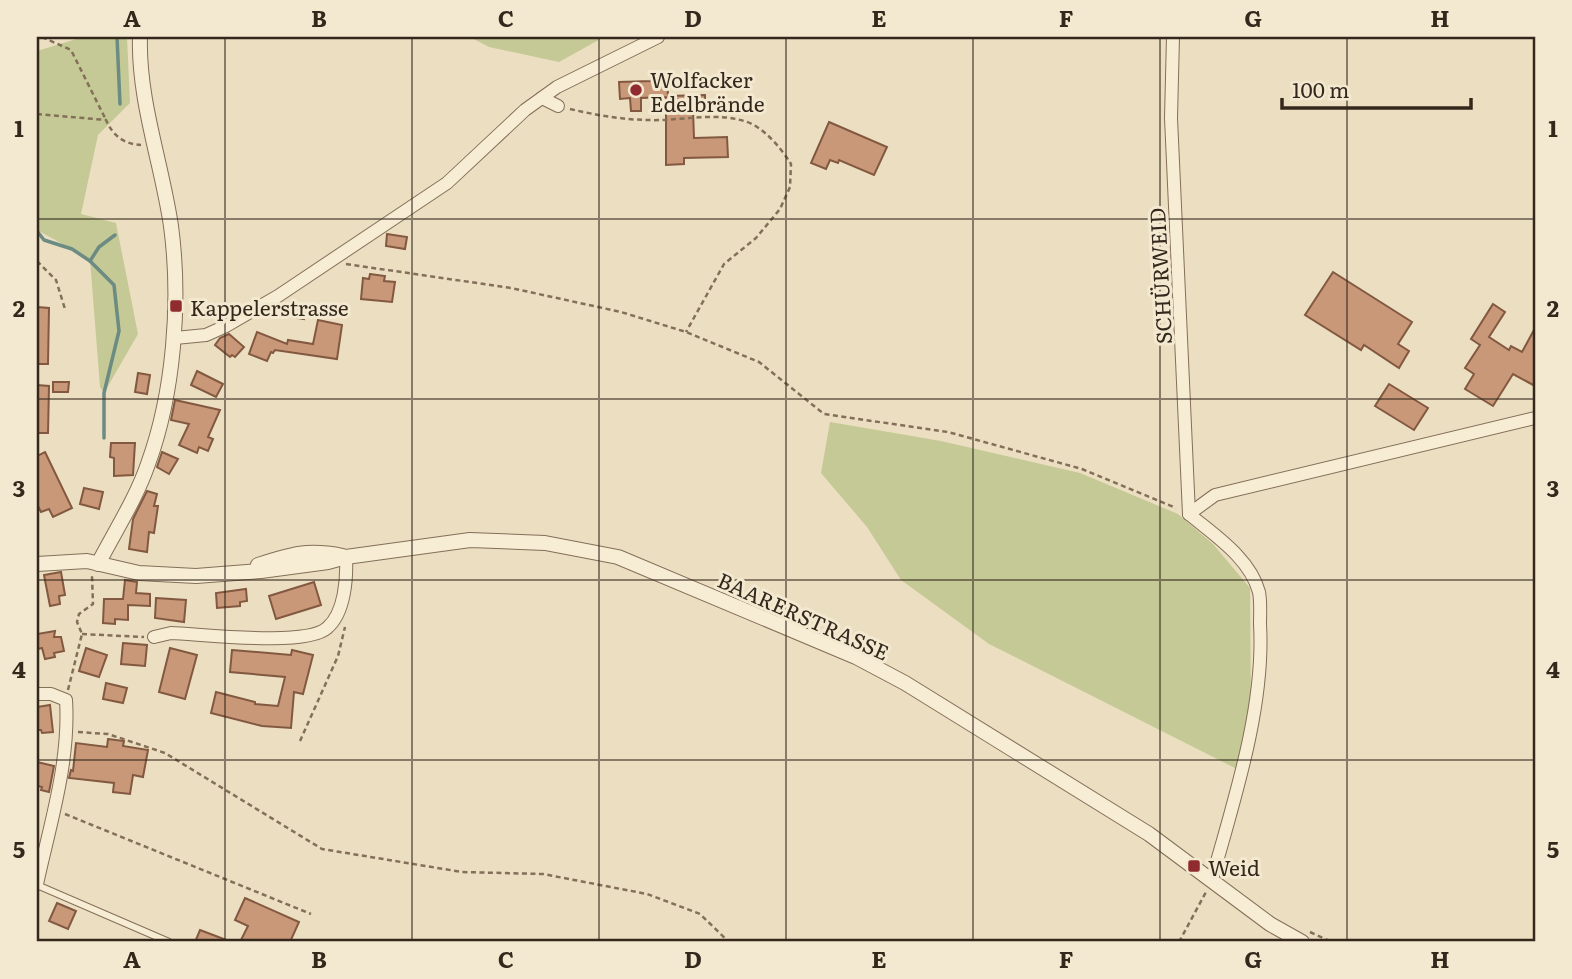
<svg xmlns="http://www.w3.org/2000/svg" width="1572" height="979" font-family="Literata,serif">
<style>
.green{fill:#c4c996}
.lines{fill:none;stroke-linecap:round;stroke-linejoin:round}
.stream{stroke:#6b8b83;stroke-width:3.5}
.building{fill:#c89878;stroke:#825940;stroke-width:2}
.service-casing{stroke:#846f59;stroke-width:8}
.minor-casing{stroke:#846f59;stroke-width:14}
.tertiary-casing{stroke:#846f59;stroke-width:16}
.path{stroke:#846f59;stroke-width:2.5;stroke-dasharray:5 3.5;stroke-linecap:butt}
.service{stroke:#f7ecd4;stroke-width:6}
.minor{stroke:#f7ecd4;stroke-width:12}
.tertiary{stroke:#f7ecd4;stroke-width:14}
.grid{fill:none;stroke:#34281d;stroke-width:2;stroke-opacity:0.55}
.poi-dot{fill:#902c2f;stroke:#f3e9d0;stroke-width:2.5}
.labels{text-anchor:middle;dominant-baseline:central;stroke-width:6;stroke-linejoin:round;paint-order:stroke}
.poi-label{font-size:21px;fill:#34281d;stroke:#f3e9d0;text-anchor:start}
.street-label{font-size:21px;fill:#34281d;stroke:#f3e9d0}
.neatline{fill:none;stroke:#34281d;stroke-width:2.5}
.grid-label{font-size:23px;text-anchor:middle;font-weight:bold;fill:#34281d}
</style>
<rect width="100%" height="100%" fill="#ecdec1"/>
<g class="green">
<polygon points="83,37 127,37 130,103 98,135 81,214 116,223 138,334 104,393 100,387 90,259 37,230 37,51"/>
<polygon points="470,37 604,37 559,62 489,47"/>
<polygon points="830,422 941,441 1080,473 1178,514 1213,544 1250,588 1251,711 1237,769 989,644 901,580 867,527 821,473"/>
</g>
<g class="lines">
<g class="stream">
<polyline points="117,37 120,104"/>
<polyline points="37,231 44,240 72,249 90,261 114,285 119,331 104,393 104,438"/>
<polyline points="90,261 99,247 115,235"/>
</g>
</g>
<g class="building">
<polygon points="667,73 668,96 705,95 705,110 693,110 694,138 727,137 728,157 684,158 684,164 666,165 666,97 641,98 641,111 631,111 630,98 620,99 619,82 651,81 651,74"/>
<polygon points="829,122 887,147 874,175 839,160 838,163 830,160 826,169 811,163"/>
<polygon points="387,234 407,237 405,249 386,246"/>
<polygon points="1333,272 1412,322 1398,344 1409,351 1399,368 1364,345 1361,350 1305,315"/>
<polygon points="370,274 385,276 384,281 395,282 392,302 361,299 363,278 369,279"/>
<polygon points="1493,304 1505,312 1489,337 1509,350 1511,346 1522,352 1535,328 1535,386 1513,374 1493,406 1465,389 1474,374 1465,368 1480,345 1471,339"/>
<polygon points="37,307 49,308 48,364 37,364"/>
<polygon points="294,307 306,309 304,319 292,317"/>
<polygon points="318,320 342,325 337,359 275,350 273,353 271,352 267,361 249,354 257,332 287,344 288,340 313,344"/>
<polygon points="229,334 244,347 235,357 232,355 230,357 215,345 220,338"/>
<polygon points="197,371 223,384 216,397 191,385"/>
<polygon points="138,373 150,375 147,394 135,392"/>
<polygon points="53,382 69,382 68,392 53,392"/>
<polygon points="1389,384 1428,408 1414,430 1375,406"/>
<polygon points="37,385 49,386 48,433 37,433"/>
<polygon points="175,400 220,410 208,437 213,439 208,451 199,447 197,453 179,445 189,424 171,420"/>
<polygon points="111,443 135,443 133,475 114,476 114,458 110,457"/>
<polygon points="45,452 72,508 53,517 49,509 41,512 37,504 37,456"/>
<polygon points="162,452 178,459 169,474 157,467"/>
<polygon points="84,488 103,492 99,509 80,504"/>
<polygon points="147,491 157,494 154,506 158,506 154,533 149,532 147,552 129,549 133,519"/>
<polygon points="61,572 65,595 59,596 60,604 50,606 44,575"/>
<polygon points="125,580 137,582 136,593 150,594 150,606 128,605 128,620 115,619 115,624 103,623 104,599 123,599"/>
<polygon points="314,582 321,605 276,619 269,596"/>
<polygon points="246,589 247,601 240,602 240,606 217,608 216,593"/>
<polygon points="156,598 186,600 184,622 155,618"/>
<polygon points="55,631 54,637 61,637 64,651 54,653 55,657 45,659 42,648 38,649 37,634"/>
<polygon points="123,643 147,645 145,666 121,664"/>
<polygon points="86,648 107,655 99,677 79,671"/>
<polygon points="170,648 197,655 185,699 159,692"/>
<polygon points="232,650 291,655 292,650 313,655 303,694 294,692 291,728 262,726 211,713 216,692 255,702 255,704 278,706 285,677 230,672"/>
<polygon points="106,683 127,688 123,703 103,699"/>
<polygon points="50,705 53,732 42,733 41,730 37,730 37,707"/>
<polygon points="108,739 124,741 123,746 148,750 143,777 133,775 130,794 113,792 114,783 69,778 71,770 73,771 76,743 107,747"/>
<polygon points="37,762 54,766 49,792 41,790 42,787 37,786"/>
<polygon points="245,898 299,922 290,942 240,942 248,926 235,920"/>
<polygon points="57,903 76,911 68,929 49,921"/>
<polygon points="200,930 229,941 229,942 195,942"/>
</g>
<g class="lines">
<defs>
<polyline id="service" points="37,885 169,942"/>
<g id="minor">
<polyline points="1173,37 1171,118 1189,514"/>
<polyline points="542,98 558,106"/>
<polyline points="175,338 206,335 226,326 278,296 447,183 525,110 557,87 658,37"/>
<path d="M1189,514C1214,535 1250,558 1259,592C1261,602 1260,614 1260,624C1265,706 1234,800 1212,879"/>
<polyline points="1189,514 1215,495 1535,418"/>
<path d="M154,637L171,633C202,634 306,647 327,628C345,613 347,578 346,557"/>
<path d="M37,694H51L66,700C70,762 50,824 37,884"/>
</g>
<g id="tertiary">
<polyline points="37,564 87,561 139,573 196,576 261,571 328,562 346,557 470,540 545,543 618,557 856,657 905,683 1149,834 1270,924 1302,942"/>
<path d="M98,564C115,531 136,499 148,464C174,393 181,301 171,226C162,164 138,100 140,37"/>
<path d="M258,565C292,554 307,549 343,556"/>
</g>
</defs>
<use href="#service" class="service-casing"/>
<use href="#minor" class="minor-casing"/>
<use href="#tertiary" class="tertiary-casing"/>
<g class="path">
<polyline points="42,37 71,50 106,120"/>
<path d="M570,109C600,116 630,121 662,120C688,119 718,113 744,121C763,126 781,148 791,164L790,187L780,209L756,238L724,264L686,332"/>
<path d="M37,114L106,120C113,136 124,144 141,145"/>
<polyline points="37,261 56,280 65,309"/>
<polyline points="346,264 511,288 621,312 686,332 759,362 824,414 948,432 1082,469 1176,508"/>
<polyline points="82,634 144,637"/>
<polyline points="68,690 82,634 77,622 79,614 93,604 92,576"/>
<polyline points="78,732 108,734 165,753 322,849 462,872 543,874 647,894 700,914 729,942"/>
<polyline points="300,741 338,656 345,627"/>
<polyline points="65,814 311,914"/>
<polyline points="1310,932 1332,942"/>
<polyline points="1179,942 1206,892"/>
</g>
<use href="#service" class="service"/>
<use href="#minor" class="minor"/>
<use href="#tertiary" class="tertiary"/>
</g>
<path class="grid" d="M225,37V942M412,37V942M599,37V942M786,37V942M973,37V942M1160,37V942M1347,37V942M37,219H1535M37,399H1535M37,580H1535M37,760H1535"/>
<g class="poi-dot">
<circle cx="636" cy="90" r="7"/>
<rect x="169" y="299" width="14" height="14" rx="3.5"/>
<rect x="1187" y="859" width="14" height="14" rx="3.5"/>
</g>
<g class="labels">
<g class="poi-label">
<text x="650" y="78">Wolfacker<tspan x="650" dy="24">Edelbrände</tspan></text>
<text x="190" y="306">Kappelerstrasse</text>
<text x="1208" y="866">Weid</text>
</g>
<g class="street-label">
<text transform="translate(1159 276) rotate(-93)">SCHÜRWEID</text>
<text transform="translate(804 615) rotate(24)">BAARERSTRASSE</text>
</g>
</g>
<rect width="1572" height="979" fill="none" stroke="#f3e9d0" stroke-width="77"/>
<path d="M1282 98v10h189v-10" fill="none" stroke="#34281d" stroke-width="3.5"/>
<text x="1292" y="98" font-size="21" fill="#34281d" stroke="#f3e9d0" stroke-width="5" paint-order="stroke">100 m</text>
<rect x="38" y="38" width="1496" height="902" class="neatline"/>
<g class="grid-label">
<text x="132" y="27">A</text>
<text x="319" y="27">B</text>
<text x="506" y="27">C</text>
<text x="693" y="27">D</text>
<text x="879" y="27">E</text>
<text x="1066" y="27">F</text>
<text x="1253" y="27">G</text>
<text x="1440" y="27">H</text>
<text x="19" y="137">1</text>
<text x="1553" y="137">1</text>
<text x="19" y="317">2</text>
<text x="1553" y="317">2</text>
<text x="19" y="497">3</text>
<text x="1553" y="497">3</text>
<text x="19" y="678">4</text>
<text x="1553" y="678">4</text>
<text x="19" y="858">5</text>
<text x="1553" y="858">5</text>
<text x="132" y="968">A</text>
<text x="319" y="968">B</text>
<text x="506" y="968">C</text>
<text x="693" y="968">D</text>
<text x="879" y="968">E</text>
<text x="1066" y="968">F</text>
<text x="1253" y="968">G</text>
<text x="1440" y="968">H</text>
</g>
</svg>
